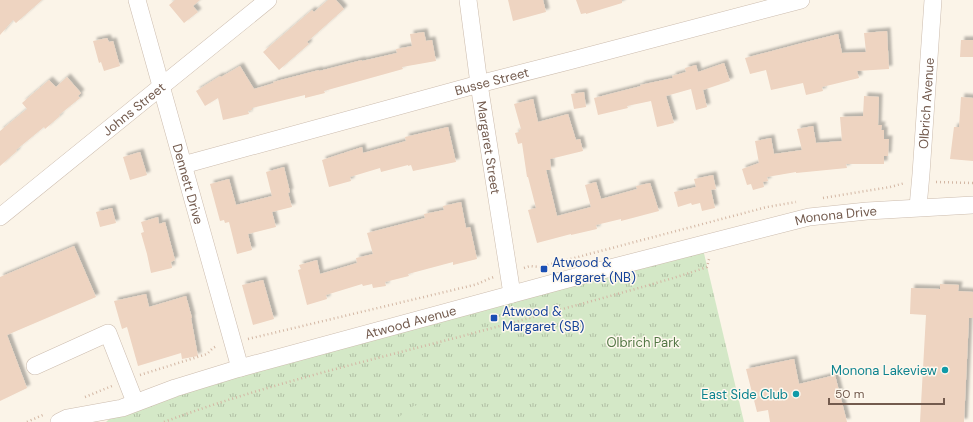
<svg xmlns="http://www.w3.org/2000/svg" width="973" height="422" font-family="'DM Sans',sans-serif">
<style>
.grass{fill:url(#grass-tufts)}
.pitch{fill:#d4e8c7}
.building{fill:#eed4c1;filter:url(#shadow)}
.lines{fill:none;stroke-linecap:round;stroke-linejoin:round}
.minor-casing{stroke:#ccbcae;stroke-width:18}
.path{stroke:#d3b7a4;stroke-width:2.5;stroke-dasharray:1 3;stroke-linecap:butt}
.minor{stroke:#fff;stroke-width:17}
.transit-dot{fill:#1a4fb4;stroke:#fef8ee;stroke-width:1.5}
.culture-dot{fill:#0f9aa8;stroke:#fef8ee;stroke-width:1.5}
.labels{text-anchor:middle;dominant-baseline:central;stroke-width:3;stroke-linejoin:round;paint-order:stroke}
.street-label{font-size:13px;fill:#735b4e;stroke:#fef8ee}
.transit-label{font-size:13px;fill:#164399;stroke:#fef8ee;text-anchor:start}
.park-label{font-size:13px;fill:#547846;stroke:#fef8ee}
.culture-label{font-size:13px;fill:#0d838f;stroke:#fef8ee;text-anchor:end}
</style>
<defs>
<pattern id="grass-tufts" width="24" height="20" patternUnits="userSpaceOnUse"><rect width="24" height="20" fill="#d4e8c7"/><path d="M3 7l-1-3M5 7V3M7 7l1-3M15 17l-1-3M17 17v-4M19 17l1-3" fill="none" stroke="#b0bfa4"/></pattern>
<filter id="shadow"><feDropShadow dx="3.5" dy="-3.5" stdDeviation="1" flood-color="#0004"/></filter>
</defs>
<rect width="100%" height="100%" fill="#fbf4e8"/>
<polygon class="grass" points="702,245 744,422 106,422 122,408"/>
<polygon class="pitch" points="415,405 428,422 392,422"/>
<g class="building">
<polygon points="0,0 42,0 16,23 13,20 0,35"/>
<polygon points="175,0 200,0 193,6 198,12 184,23 169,5"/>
<polygon points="328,0 336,0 344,9 307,42 309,44 279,70 263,52 312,10 314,12"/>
<polygon points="508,0 543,0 546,12 513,21"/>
<polygon points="576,0 622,0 622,3 586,14 586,13 581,14"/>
<polygon points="887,31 889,69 857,71 859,78 822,87 823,91 806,95 803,83 771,90 766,70 750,74 745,58 802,43 838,34 842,53 866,52 864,33"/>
<polygon points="424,32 426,41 432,40 436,61 402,67 403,69 324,91 325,93 305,98 305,95 252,108 252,110 248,111 249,114 223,120 218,98 205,106 196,91 220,76 221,77 240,66 254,89 274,83 273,82 319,70 319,71 362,60 362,61 397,53 396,49 412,46 410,34"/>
<polygon points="107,38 109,42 113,41 120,66 104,71 101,62 99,63 93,41"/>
<polygon points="961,40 973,40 973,57 960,57"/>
<polygon points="724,63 730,81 703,90 707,107 696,110 691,89 666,96 674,123 657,127 651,101 627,106 628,108 598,115 594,98 641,86 640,85 673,78 672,76 686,72 685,68 696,65 698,72"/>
<polygon points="67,77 81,93 78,96 80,98 59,115 60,116 45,129 44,127 16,150 17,151 0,166 0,131 27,109 22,103 49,80 56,87"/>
<polygon points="584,92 586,107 574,109 571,94"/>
<polygon points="864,96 879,97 878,125 882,125 881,130 884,130 884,139 889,139 888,156 884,156 884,164 846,164 847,168 796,173 796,172 767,177 768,181 763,182 764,187 753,190 751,184 747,185 742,169 759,163 755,141 771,138 774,154 802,150 797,129 813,126 816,143 842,141 840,117 863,116"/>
<polygon points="961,97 973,98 973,161 950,159 954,127 959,127"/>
<polygon points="533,99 538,122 568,114 576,140 580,139 583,151 550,159 551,170 546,170 557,216 591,207 585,185 596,182 601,199 637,189 636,186 650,183 659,211 621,221 621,219 596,225 597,229 571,235 571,234 537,243 528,210 536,208 528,177 527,177 522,143 518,144 515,133 519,132 519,130 521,129 514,104"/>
<polygon points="448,127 456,162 413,171 411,165 408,166 408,165 381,172 380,168 350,177 351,181 329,187 322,160 362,147 363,153 406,141 405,137"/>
<polygon points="140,152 147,175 130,180 123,157"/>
<polygon points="284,167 290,192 288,193 292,207 272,212 276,227 248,234 252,250 237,254 229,222 225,223 224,220 220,221 210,184 229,179 236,205 272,196 266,172"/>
<polygon points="713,175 716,189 711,190 715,208 702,211 700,203 692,205 691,203 678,207 674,192 696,187 694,179"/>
<polygon points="461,202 466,228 470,227 477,259 453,265 453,262 408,274 409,276 385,282 386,286 373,288 372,284 363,286 362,284 326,295 327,299 307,305 298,270 301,269 299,265 317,260 320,274 357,263 356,258 373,254 367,233 425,218 424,214 444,210 443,206"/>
<polygon points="112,208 116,223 100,227 96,212"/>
<polygon points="158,217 159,224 165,222 175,260 171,262 172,268 151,273 147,254 141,233 144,232 141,222"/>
<polygon points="74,246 96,297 7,335 27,388 0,401 0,277"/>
<polygon points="263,280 274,319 253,325 242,285"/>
<polygon points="940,284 959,285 958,291 973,292 973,318 969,318 964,422 920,422 926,315 910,314 911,288 940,289"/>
<polygon points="146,294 149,307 186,296 192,318 191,318 198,356 182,359 181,353 138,366 127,327 122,329 114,301"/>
<polygon points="794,359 799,384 835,375 847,422 770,422 768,410 757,412 746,369"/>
</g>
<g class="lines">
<defs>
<g id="minor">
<path id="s1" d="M137,0L240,368"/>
<path id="s2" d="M468,0L479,84L512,294"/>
<path id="s3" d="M183,165L479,84L569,61L801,0"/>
<path id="s4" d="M918,207L921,174L933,0"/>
<path id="s5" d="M0,217L268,0"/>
<polyline points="35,366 108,333 135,402"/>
<path id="s6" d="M59,422L67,418L122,408L175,388L240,368L579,276L809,217L867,211L973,205"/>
</g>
</defs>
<use href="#minor" class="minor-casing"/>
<g class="path">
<polyline points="936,182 973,183"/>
<polyline points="823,198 890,187 905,183"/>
<polyline points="524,268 530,266 540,267 767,207 796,202"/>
<path d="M248,339L474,285C481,283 487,279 494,277"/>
<polyline points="140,375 207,354 213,348 217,346"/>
<polyline points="85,397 112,386"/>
<polyline points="27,422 45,414"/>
<path d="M164,422C250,390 339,368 428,345C486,330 544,314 603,298C638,288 673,279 707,267L709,259"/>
</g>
<use href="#minor" class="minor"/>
</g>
<g class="transit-dot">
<rect x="540" y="265" width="8" height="8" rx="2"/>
<rect x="490" y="314" width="8" height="8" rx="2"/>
</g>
<g class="culture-dot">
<circle cx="945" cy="370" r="4"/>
<circle cx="796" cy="394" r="4"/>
</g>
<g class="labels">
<g class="street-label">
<text stroke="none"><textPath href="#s3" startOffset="320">Busse Street</textPath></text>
<text stroke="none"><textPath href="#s4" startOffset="104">Olbrich Avenue</textPath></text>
<text stroke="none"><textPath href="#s5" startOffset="172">Johns Street</textPath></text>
<text stroke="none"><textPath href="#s2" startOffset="149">Margaret Street</textPath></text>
<text stroke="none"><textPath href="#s1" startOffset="191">Dennett Drive</textPath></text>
<text stroke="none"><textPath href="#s6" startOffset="805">Monona Drive</textPath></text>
<text stroke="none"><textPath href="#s6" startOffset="366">Atwood Avenue</textPath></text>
</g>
<g class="transit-label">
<text x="552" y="262">Atwood &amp;<tspan x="552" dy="15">Margaret (NB)</tspan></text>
<text x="502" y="311">Atwood &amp;<tspan x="502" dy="15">Margaret (SB)</tspan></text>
</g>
<g class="park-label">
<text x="643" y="342">Olbrich Park</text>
</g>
<g class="culture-label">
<text x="937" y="370">Monona Lakeview</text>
<text x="788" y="394">East Side Club</text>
</g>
</g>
<path d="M829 398v6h115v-6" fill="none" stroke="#735b4e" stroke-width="2"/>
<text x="835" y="398" font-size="12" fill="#735b4e" stroke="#fef8ee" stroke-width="3" paint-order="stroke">50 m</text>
</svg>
